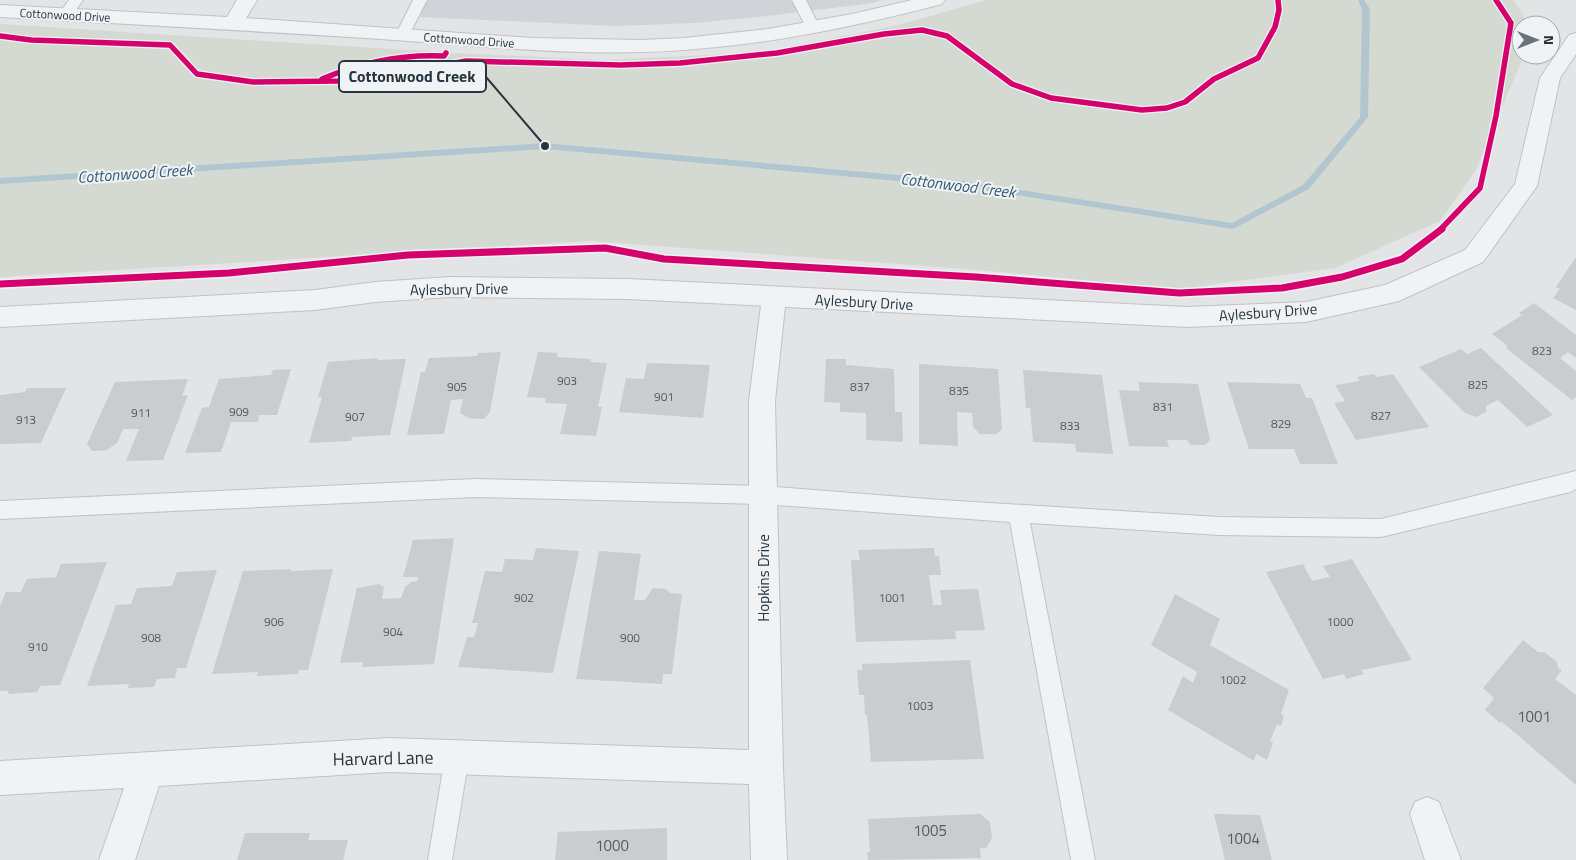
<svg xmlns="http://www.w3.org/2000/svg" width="1576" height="860" font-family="'Titillium Web',sans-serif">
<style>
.built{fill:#d0d4d9}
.green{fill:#d4dad2}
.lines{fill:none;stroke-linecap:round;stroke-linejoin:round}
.stream{fill:#b2c6d0;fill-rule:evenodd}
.building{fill:#caccce}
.service-casing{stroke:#c0c2c4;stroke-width:2}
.minor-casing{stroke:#c0c2c4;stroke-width:2}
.tertiary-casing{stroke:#c0c2c4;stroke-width:2}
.service{fill:#f0f2f3;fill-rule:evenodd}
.minor{fill:#f0f2f3;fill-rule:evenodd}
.tertiary{fill:#f0f2f3;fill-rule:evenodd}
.cycleway-far1-casing{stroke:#eff3f6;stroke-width:8}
.cycleway-casing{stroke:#eff3f6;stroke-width:10}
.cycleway-far1{stroke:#d6006c;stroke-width:5.5}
.cycleway{stroke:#d6006c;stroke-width:7}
.labels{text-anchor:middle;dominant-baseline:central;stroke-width:4;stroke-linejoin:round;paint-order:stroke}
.far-street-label{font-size:12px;fill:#29353e;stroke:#eff3f6}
.number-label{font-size:12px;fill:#525c63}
.street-label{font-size:15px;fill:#29353e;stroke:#eff3f6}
.near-number-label{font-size:15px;fill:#525c63}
.water-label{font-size:16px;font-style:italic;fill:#365b70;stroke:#eff3f6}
.near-street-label{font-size:18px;fill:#29353e;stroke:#eff3f6}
.leader{fill:none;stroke:#29353e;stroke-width:2}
.callout-dot{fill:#29353e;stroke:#eff3f6;stroke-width:2}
.callout{fill:#eff3f6;stroke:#29353e;stroke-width:2}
.callout-label{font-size:16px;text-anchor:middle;font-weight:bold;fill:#29353e}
</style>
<rect width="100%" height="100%" fill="#e2e4e6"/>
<polygon class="built" points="427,0 883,0 873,3 776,15 695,23 615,26 420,17"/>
<polygon class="green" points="986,0 1513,0 1523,14 1524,25 1521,25 1521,55 1524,55 1476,170 1440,221 1335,268 1180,289 978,270 590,241 0,277 0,24 453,53 603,60 731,54 778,49 899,25"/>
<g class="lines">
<polygon class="stream" points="1358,0 1364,0 1370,9 1368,117 1309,189 1233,229 964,187 545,149 0,184 0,178 545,143 964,181 1232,223 1303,185 1360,117 1362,9"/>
</g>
<g class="building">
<polygon points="1576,257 1576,310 1553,298 1560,289 1556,287"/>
<polygon points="1534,303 1576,335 1576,358 1568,352 1560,358 1576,371 1576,397 1572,400 1506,348 1508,346 1492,334 1522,315 1519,313"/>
<polygon points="1481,348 1553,415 1527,427 1498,400 1486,406 1486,412 1476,417 1465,413 1419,367 1461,349 1467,354"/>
<polygon points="501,352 490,412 484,419 469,418 460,413 463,399 451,400 444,434 407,435 421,372 425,372 429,358 477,356 478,353"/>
<polygon points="538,352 558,353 557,357 591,359 590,362 607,363 598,407 602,407 596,436 560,434 567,404 545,403 546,398 527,397"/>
<polygon points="378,358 377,360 406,359 390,435 352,437 351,441 309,443 322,397 318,397 328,362"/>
<polygon points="826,359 846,359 846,365 894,369 895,412 902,412 903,442 866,440 866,413 840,412 840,403 824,402"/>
<polygon points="647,363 710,365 703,418 619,412 626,378 644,379"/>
<polygon points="919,364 998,369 1002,429 996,434 980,434 973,427 972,413 957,412 958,446 919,444"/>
<polygon points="291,369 277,415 259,415 258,422 231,422 221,452 185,453 202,408 209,407 219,379 271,375 273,370"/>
<polygon points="1023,370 1102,375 1113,454 1076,452 1075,444 1033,442 1030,408 1026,408"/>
<polygon points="1374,374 1376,377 1393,374 1429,427 1356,440 1334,403 1345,401 1335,385 1360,381 1357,377"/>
<polygon points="188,379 182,396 188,395 163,460 126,461 139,429 123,429 117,443 107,450 92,451 87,444 115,382"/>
<polygon points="1138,382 1198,384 1210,440 1205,445 1191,445 1187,440 1167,440 1169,447 1129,446 1119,390 1140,391"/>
<polygon points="1227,382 1300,384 1306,398 1312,398 1338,464 1300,464 1294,449 1249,449"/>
<polygon points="27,388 66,388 41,443 0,444 0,395 25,392"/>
<polygon points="454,538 434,664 362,667 363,662 340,663 357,588 379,584 384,587 382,599 401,598 405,587 411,582 417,581 419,577 403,577 413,540"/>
<polygon points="536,548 579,551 553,673 458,667 467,637 474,637 478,623 472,623 485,571 502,572 505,559 533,560"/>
<polygon points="934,548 935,556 939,556 941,575 929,575 933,605 942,605 940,590 978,589 985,630 955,631 956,639 856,642 851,560 860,560 858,550"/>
<polygon points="599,551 641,554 634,600 645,600 653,588 666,589 670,593 682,594 672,674 663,674 662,684 576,679"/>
<polygon points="1352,559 1412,660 1361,670 1364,674 1346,679 1344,674 1323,679 1266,572 1303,564 1312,581 1330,577 1323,566"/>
<polygon points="107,562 60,685 40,686 37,692 8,694 9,691 0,691 0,606 6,592 21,592 27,579 56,577 61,564"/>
<polygon points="291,569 291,571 333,569 308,670 299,670 298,674 257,676 258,672 212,674 243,571"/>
<polygon points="217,570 186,668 177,668 175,678 157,679 154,687 128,688 129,684 87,686 116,605 131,604 137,588 172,586 177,572"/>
<polygon points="1175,594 1220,619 1210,645 1289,690 1281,714 1284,716 1281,726 1277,724 1270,741 1273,743 1267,760 1256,754 1254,761 1168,710 1183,676 1193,683 1197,672 1151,645"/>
<polygon points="1523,640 1538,652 1544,652 1557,662 1558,668 1562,670 1555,679 1576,695 1576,785 1501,721 1500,723 1485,710 1494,698 1483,688"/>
<polygon points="970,660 984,759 871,762 867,715 865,715 864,695 859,695 857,670 862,670 862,664"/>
<polygon points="980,814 990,822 992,838 986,848 980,848 981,858 868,860 867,852 870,852 868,819"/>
<polygon points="1214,814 1260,815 1272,860 1225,860"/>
<polygon points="667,828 667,860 555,860 558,832"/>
<polygon points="245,833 310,833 308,840 348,840 343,860 237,860"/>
</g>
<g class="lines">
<defs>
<g id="service">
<polygon points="69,0 83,0 70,18 60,18 58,15"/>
<polygon points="413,0 427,0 408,37 398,37 396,34"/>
<polygon points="792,0 806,0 820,28 818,31 808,31"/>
<polygon points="1576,471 1576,489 1570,492 1381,537 1219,535 1030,523 1095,860 1071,860 1010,522 763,504 475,497 0,519 0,501 475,479 763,486 941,500 1219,517 1381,519"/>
<polygon points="457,745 465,749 469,757 452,860 428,860 445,757 449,749"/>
</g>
<g id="minor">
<path d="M237,0H257L246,18L533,38L641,40L684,38L768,29L852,14L912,0H945L942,4C857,26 772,44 684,50C578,58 472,45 366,38C244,30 122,24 0,17V5L227,17Z"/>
<polygon points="774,287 783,290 786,297 775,401 783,768 787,860 751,860 749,784 389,772 159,786 135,860 99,860 124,788 0,795 0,761 389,738 749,750 749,401 762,297 765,290"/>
<polygon points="1427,797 1439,802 1461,860 1425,860 1410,814 1415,802"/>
</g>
<polygon id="tertiary" points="1576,33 1576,54 1560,78 1537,186 1483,262 1399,301 1306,322 1187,327 628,299 450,297 375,302 315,310 0,327 0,307 315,290 375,282 450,277 628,279 1187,307 1306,302 1385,285 1465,250 1515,184 1540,78 1569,35"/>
</defs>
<use href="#service" class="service-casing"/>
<use href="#minor" class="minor-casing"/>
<use href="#tertiary" class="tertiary-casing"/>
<use href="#service" class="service"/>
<use href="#minor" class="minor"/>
<use href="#tertiary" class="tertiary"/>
<defs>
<g id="cycleway-far1">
<polyline points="0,36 31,40 170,45 197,74 253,82 338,81 381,77 466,61 620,65 680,63 777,53 884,34 922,30 947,36 1012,84 1051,98 1142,110 1167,108 1185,102 1214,79 1258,58 1275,27 1279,10 1278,0"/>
<path d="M322,79C362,62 401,54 444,56L446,53"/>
<polyline points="1440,230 1480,188 1496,116 1511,23 1496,0"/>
</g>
<polyline id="cycleway" points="0,284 229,273 408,255 605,248 664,259 976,277 1179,293 1282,288 1342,277 1402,259 1442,229"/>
</defs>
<use href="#cycleway-far1" class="cycleway-far1-casing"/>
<use href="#cycleway" class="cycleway-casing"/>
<use href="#cycleway-far1" class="cycleway-far1"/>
<use href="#cycleway" class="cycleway"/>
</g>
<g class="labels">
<g class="far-street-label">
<text transform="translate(65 15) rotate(3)">Cottonwood Drive</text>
<text transform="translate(469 40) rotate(4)">Cottonwood Drive</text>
</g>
<g class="number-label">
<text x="1542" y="350">823</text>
<text x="567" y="380">903</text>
<text x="1478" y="384">825</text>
<text x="457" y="386">905</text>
<text x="860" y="386">837</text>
<text x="959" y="390">835</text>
<text x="664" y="396">901</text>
<text x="1163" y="406">831</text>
<text x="239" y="411">909</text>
<text x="141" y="412">911</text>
<text x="1381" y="415">827</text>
<text x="355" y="416">907</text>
<text x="26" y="419">913</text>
<text x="1281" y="423">829</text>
<text x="1070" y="425">833</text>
<text x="524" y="597">902</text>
<text x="892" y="597">1001</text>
<text x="274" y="621">906</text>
<text x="1340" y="621">1000</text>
<text x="393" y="631">904</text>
<text x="151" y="637">908</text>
<text x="630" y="637">900</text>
<text x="38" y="646">910</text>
<text x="1233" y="679">1002</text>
<text x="920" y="705">1003</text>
</g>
<g class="street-label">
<text transform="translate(459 289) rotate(-1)">Aylesbury Drive</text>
<text transform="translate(864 302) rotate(3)">Aylesbury Drive</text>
<text transform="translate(1268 312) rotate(-4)">Aylesbury Drive</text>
<text transform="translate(763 578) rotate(-90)">Hopkins Drive</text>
</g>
<g class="near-number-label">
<text x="1534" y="716">1001</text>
<text x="930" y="830">1005</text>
<text x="1243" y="838">1004</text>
<text x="612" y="845">1000</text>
</g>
<g class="water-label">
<text transform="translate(135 173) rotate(-4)">Cottonwood Creek</text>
<text transform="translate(958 185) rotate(7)">Cottonwood Creek</text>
</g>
<g class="near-street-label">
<text transform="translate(383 758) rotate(-1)">Harvard Lane</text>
</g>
</g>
<path class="leader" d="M545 146L486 77"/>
<circle class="callout-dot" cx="545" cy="146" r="5"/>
<rect class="callout" x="339" y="61" width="147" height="31" rx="5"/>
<g class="callout-label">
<text x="412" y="82">Cottonwood Creek</text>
</g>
<g transform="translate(1536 40) rotate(90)"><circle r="24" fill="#eff3f6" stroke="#a0a7ac"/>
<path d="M0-4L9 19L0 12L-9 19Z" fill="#6a7279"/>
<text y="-8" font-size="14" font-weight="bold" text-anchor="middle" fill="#29353e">N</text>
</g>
</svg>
